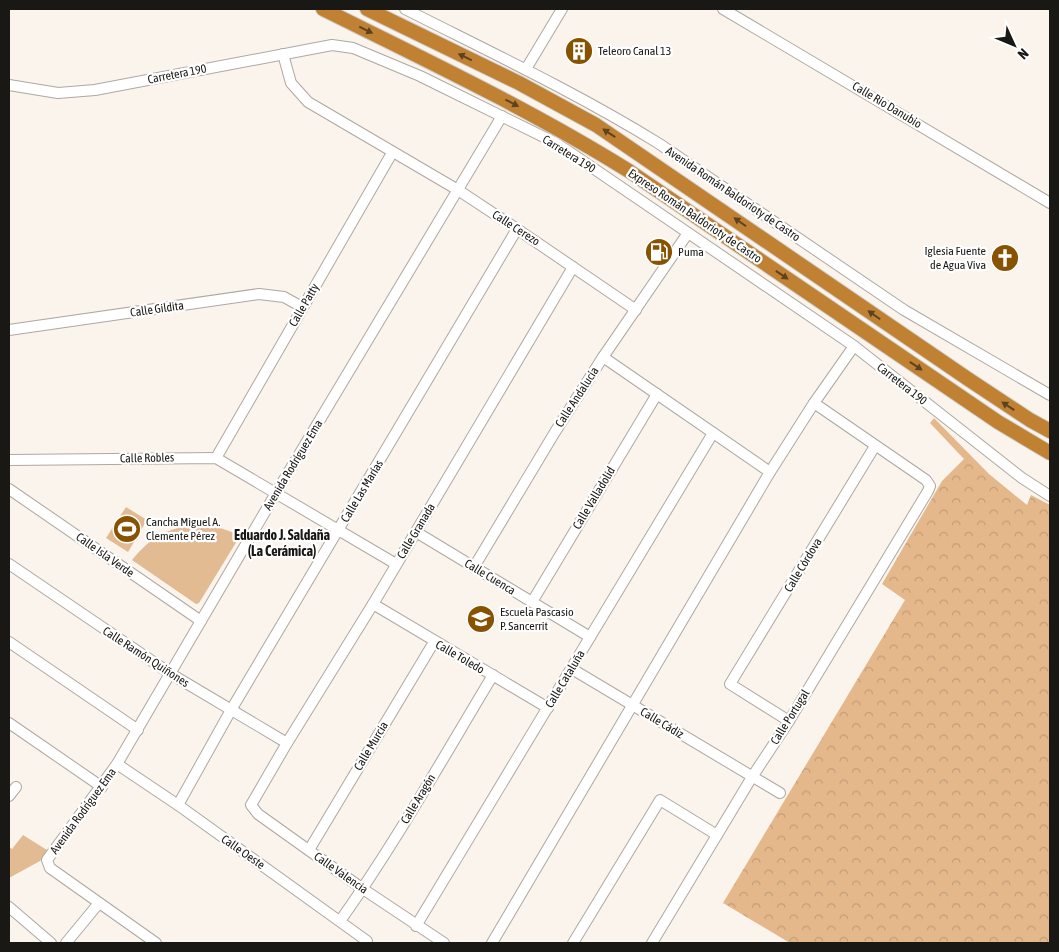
<svg xmlns="http://www.w3.org/2000/svg" width="1059" height="952" font-family="'Asap Condensed',sans-serif">
<style>
.green{fill:#e2bb92}
.forest{fill:url(#forest-crowns)}
.lines{fill:none;stroke-linecap:round;stroke-linejoin:round}
.minor-casing{stroke:#aea8a2;stroke-width:12}
.highway-casing{stroke:#d1d1d0;stroke-width:16}
.minor{stroke:#fff;stroke-width:10}
.highway{stroke:#c08133;stroke-width:14}
.oneway{fill:#5c4221}
.labels{text-anchor:middle;dominant-baseline:central;stroke-width:4.5;stroke-linejoin:round;paint-order:stroke}
.poi-label{font-size:12px;fill:#1a1815;stroke:#fff;text-anchor:start}
.street-label{font-size:12px;fill:#1a1815;stroke:#fff}
.neighbourhood-label{font-size:14px;font-weight:bold;fill:#1a1815;stroke:#fff}
</style>
<defs>
<pattern id="forest-crowns" width="20" height="18" patternUnits="userSpaceOnUse" patternTransform="scale(1.25)"><rect width="20" height="18" fill="#e4b88b"/><path d="M2 6a3 3 0 1 1 6 0M12 15a3 3 0 1 1 6 0" fill="none" stroke="#c39d77"/></pattern>
</defs>
<rect width="100%" height="100%" fill="#fbf4ed"/>
<g class="green">
<polygon points="126,507 147,520 128,552 106,538"/>
<path d="M192,525C210,526 224,527 240,536L199,603L196,604L132,560C151,537 164,530 192,525Z"/>
<polygon points="23,835 47,850 40,861 9,878 9,847 12,849"/>
</g>
<polygon class="forest" points="934,418 989,474 1027,505 1031,495 1050,505 1050,943 790,943 723,903 905,600 882,584 942,481 964,459 930,423"/>
<g class="lines">
<defs>
<g id="minor">
<path d="M405,9C490,52 577,93 658,143L904,310L1050,395"/>
<polyline points="723,9 1050,203"/>
<polyline points="283,54 291,83 308,102 458,190 517,229 636,310"/>
<polyline points="526,69 562,9"/>
<polyline points="9,85 58,93 95,90 332,45 353,48 420,76 554,142 568,151 854,346 1022,478 1050,496"/>
<polyline points="9,330 259,294 284,297 302,307"/>
<polyline points="603,357 770,472"/>
<polyline points="216,458 392,153"/>
<polyline points="9,460 216,458 396,564"/>
<polyline points="9,489 201,621"/>
<polyline points="416,532 590,637"/>
<polyline points="9,564 171,674 287,743"/>
<polyline points="474,567 555,432 603,357 688,233"/>
<polyline points="532,602 657,394"/>
<polyline points="373,604 548,708"/>
<polyline points="9,642 138,730"/>
<polyline points="572,669 780,793"/>
<polyline points="789,721 730,684 875,446"/>
<polyline points="9,723 102,787"/>
<polyline points="117,764 178,805 367,941 365,943"/>
<polyline points="9,796 16,787"/>
<polyline points="178,805 231,710 517,229"/>
<polyline points="309,850 434,642"/>
<polyline points="9,907 51,943"/>
<path d="M340,921C396,842 443,758 493,675"/>
<polyline points="416,926 713,433"/>
<polyline points="66,943 99,903"/>
<polyline points="156,943 50,868 47,860 117,764 276,493 502,116"/>
<polyline points="444,943 363,889 258,814 251,805 287,743 373,604 573,267"/>
<polyline points="492,943 770,472 814,403 854,346"/>
<polyline points="573,943 660,800 717,835"/>
<polyline points="652,943 752,777 789,721 928,491 930,486 926,480 814,403"/>
</g>
<g id="highway">
<path d="M323,9C426,60 531,110 629,171L998,422L1050,453"/>
<polyline points="367,9 519,83 596,125 968,379 1030,420 1050,431"/>
</g>
</defs>
<use href="#minor" class="minor-casing"/>
<use href="#highway" class="highway-casing"/>
<use href="#minor" class="minor"/>
<use href="#highway" class="highway"/>
</g>
<defs><path id="oneway-solid" d="M-6-.8H1V-3.2L6.5 0L1 3.2V.8H-6Z" transform="scale(1.25)"/></defs>
<g class="oneway">
<use href="#oneway-solid" transform="translate(366 30) rotate(26)"/>
<use href="#oneway-solid" transform="translate(465 57) rotate(-154)"/>
<use href="#oneway-solid" transform="translate(512 103) rotate(27)"/>
<use href="#oneway-solid" transform="translate(609 133) rotate(-147)"/>
<use href="#oneway-solid" transform="translate(740 222) rotate(-145)"/>
<use href="#oneway-solid" transform="translate(782 275) rotate(34)"/>
<use href="#oneway-solid" transform="translate(874 315) rotate(-145)"/>
<use href="#oneway-solid" transform="translate(916 366) rotate(34)"/>
<use href="#oneway-solid" transform="translate(1008 406) rotate(-147)"/>
</g>
<defs>
<symbol id="building-disc" viewBox="-11 -11 22 22"><circle r="9.5" fill="#885300" stroke="#fff"/><path d="M-4-6H4V6H1V3H-1V6H-4ZM-2.5-4.3h1.7v1.8h-1.7ZM.8-4.3h1.7v1.8H.8ZM-2.5-1h1.7V.8h-1.7ZM.8-1h1.7V.8H.8Z" fill="#fff"/></symbol>
<symbol id="fuel-disc" viewBox="-11 -11 22 22"><circle r="9.5" fill="#885300" stroke="#fff"/><path d="M-5.5-6h7V0h2V4h1.3V-2.5L3-4.5l.8-.8L6-3V5H2.5V1h-1V6h-7ZM-4.2-4.7v3.2H.2V-4.7Z" fill="#fff"/></symbol>
<symbol id="church-disc" viewBox="-11 -11 22 22"><circle r="9.5" fill="#885300" stroke="#fff"/><path d="M-1.2-6h2.4v3.5h3.3v2.4h-3.3V6h-2.4V-.1h-3.3v-2.4h3.3Z" fill="#fff"/></symbol>
<symbol id="stadium-disc" viewBox="-11 -11 22 22"><circle r="9.5" fill="#885300" stroke="#fff"/><path d="M0-5a6.5 5 0 1 0 0 10a6.5 5 0 1 0 0-10ZM-3.5-1.8h7v3.6h-7Z" fill="#fff"/></symbol>
<symbol id="school-disc" viewBox="-11 -11 22 22"><circle r="9.5" fill="#885300" stroke="#fff"/><path d="M0-5L7-2L0 1L-7-2ZM-4 1L0 2.5L4 1V4Q0 6-4 4Z" fill="#fff"/></symbol>
</defs>
<g fill-rule="evenodd">
<use href="#building-disc" x="563" y="35" width="32" height="32"/>
<use href="#fuel-disc" x="643" y="236" width="32" height="32"/>
<use href="#church-disc" x="989" y="242" width="32" height="32"/>
<use href="#stadium-disc" x="111" y="513" width="32" height="32"/>
<use href="#school-disc" x="465" y="603" width="32" height="32"/>
</g>
<g class="labels">
<g class="poi-label">
<text x="598" y="51">Teleoro Canal 13</text>
<text x="986" y="251" text-anchor="end">Iglesia Fuente<tspan x="986" dy="14">de Agua Viva</tspan></text>
<text x="678" y="252">Puma</text>
<text x="146" y="522">Cancha Miguel A.<tspan x="146" dy="14">Clemente Pérez</tspan></text>
<text x="500" y="612">Escuela Pascasio<tspan x="500" dy="14">P. Sancerrit</tspan></text>
</g>
<g class="street-label">
<text transform="translate(177 74) rotate(-11)">Carretera 190</text>
<text transform="translate(887 105) rotate(31)">Calle Río Danubio</text>
<text transform="translate(569 154) rotate(32)">Carretera 190</text>
<text transform="translate(733 194) rotate(34)">Avenida Román Baldorioty de Castro</text>
<text transform="translate(695 216) rotate(34)">Expreso Román Baldorioty de Castro</text>
<text transform="translate(516 228) rotate(33)">Calle Cerezo</text>
<text transform="translate(304 305) rotate(-60)">Calle Patty</text>
<text transform="translate(157 309) rotate(-8)">Calle Gildita</text>
<text transform="translate(902 384) rotate(38)">Carretera 190</text>
<text transform="translate(577 397) rotate(-57)">Calle Andalucía</text>
<text transform="translate(147 458) rotate(-1)">Calle Robles</text>
<text transform="translate(293 465) rotate(-59)">Avenida Rodríguez Ema</text>
<text transform="translate(362 491) rotate(-59)">Calle Las Marías</text>
<text transform="translate(594 498) rotate(-59)">Calle Valladolid</text>
<text transform="translate(416 531) rotate(-59)">Calle Granada</text>
<text transform="translate(105 555) rotate(35)">Calle Isla Verde</text>
<text transform="translate(803 565) rotate(-59)">Calle Córdova</text>
<text transform="translate(490 577) rotate(31)">Calle Cuenca</text>
<text transform="translate(146 657) rotate(33)">Calle Ramón Quiñones</text>
<text transform="translate(460 657) rotate(30)">Calle Toledo</text>
<text transform="translate(565 679) rotate(-59)">Calle Cataluña</text>
<text transform="translate(790 717) rotate(-58)">Calle Portugal</text>
<text transform="translate(662 723) rotate(31)">Calle Cádiz</text>
<text transform="translate(371 746) rotate(-59)">Calle Murcia</text>
<text transform="translate(418 799) rotate(-59)">Calle Aragón</text>
<text transform="translate(83 811) rotate(-54)">Avenida Rodríguez Ema</text>
<text transform="translate(243 852) rotate(35)">Calle Oeste</text>
<text transform="translate(341 873) rotate(35)">Calle Valencia</text>
</g>
<g class="neighbourhood-label">
<text x="282" y="535">Eduardo J. Saldaña<tspan x="282" dy="16">(La Cerámica)</tspan></text>
</g>
</g>
<rect width="1059" height="952" fill="none" stroke="#1a1815" stroke-width="20"/>
<g transform="translate(1014 45) rotate(134)" stroke="#ffffff" stroke-width="4" paint-order="stroke">
<path d="M0-4L9 19L0 12L-9 19Z" fill="#1a1815"/>
<text y="-8" font-size="14" font-weight="bold" text-anchor="middle" fill="#1a1815">N</text>
</g>
</svg>
